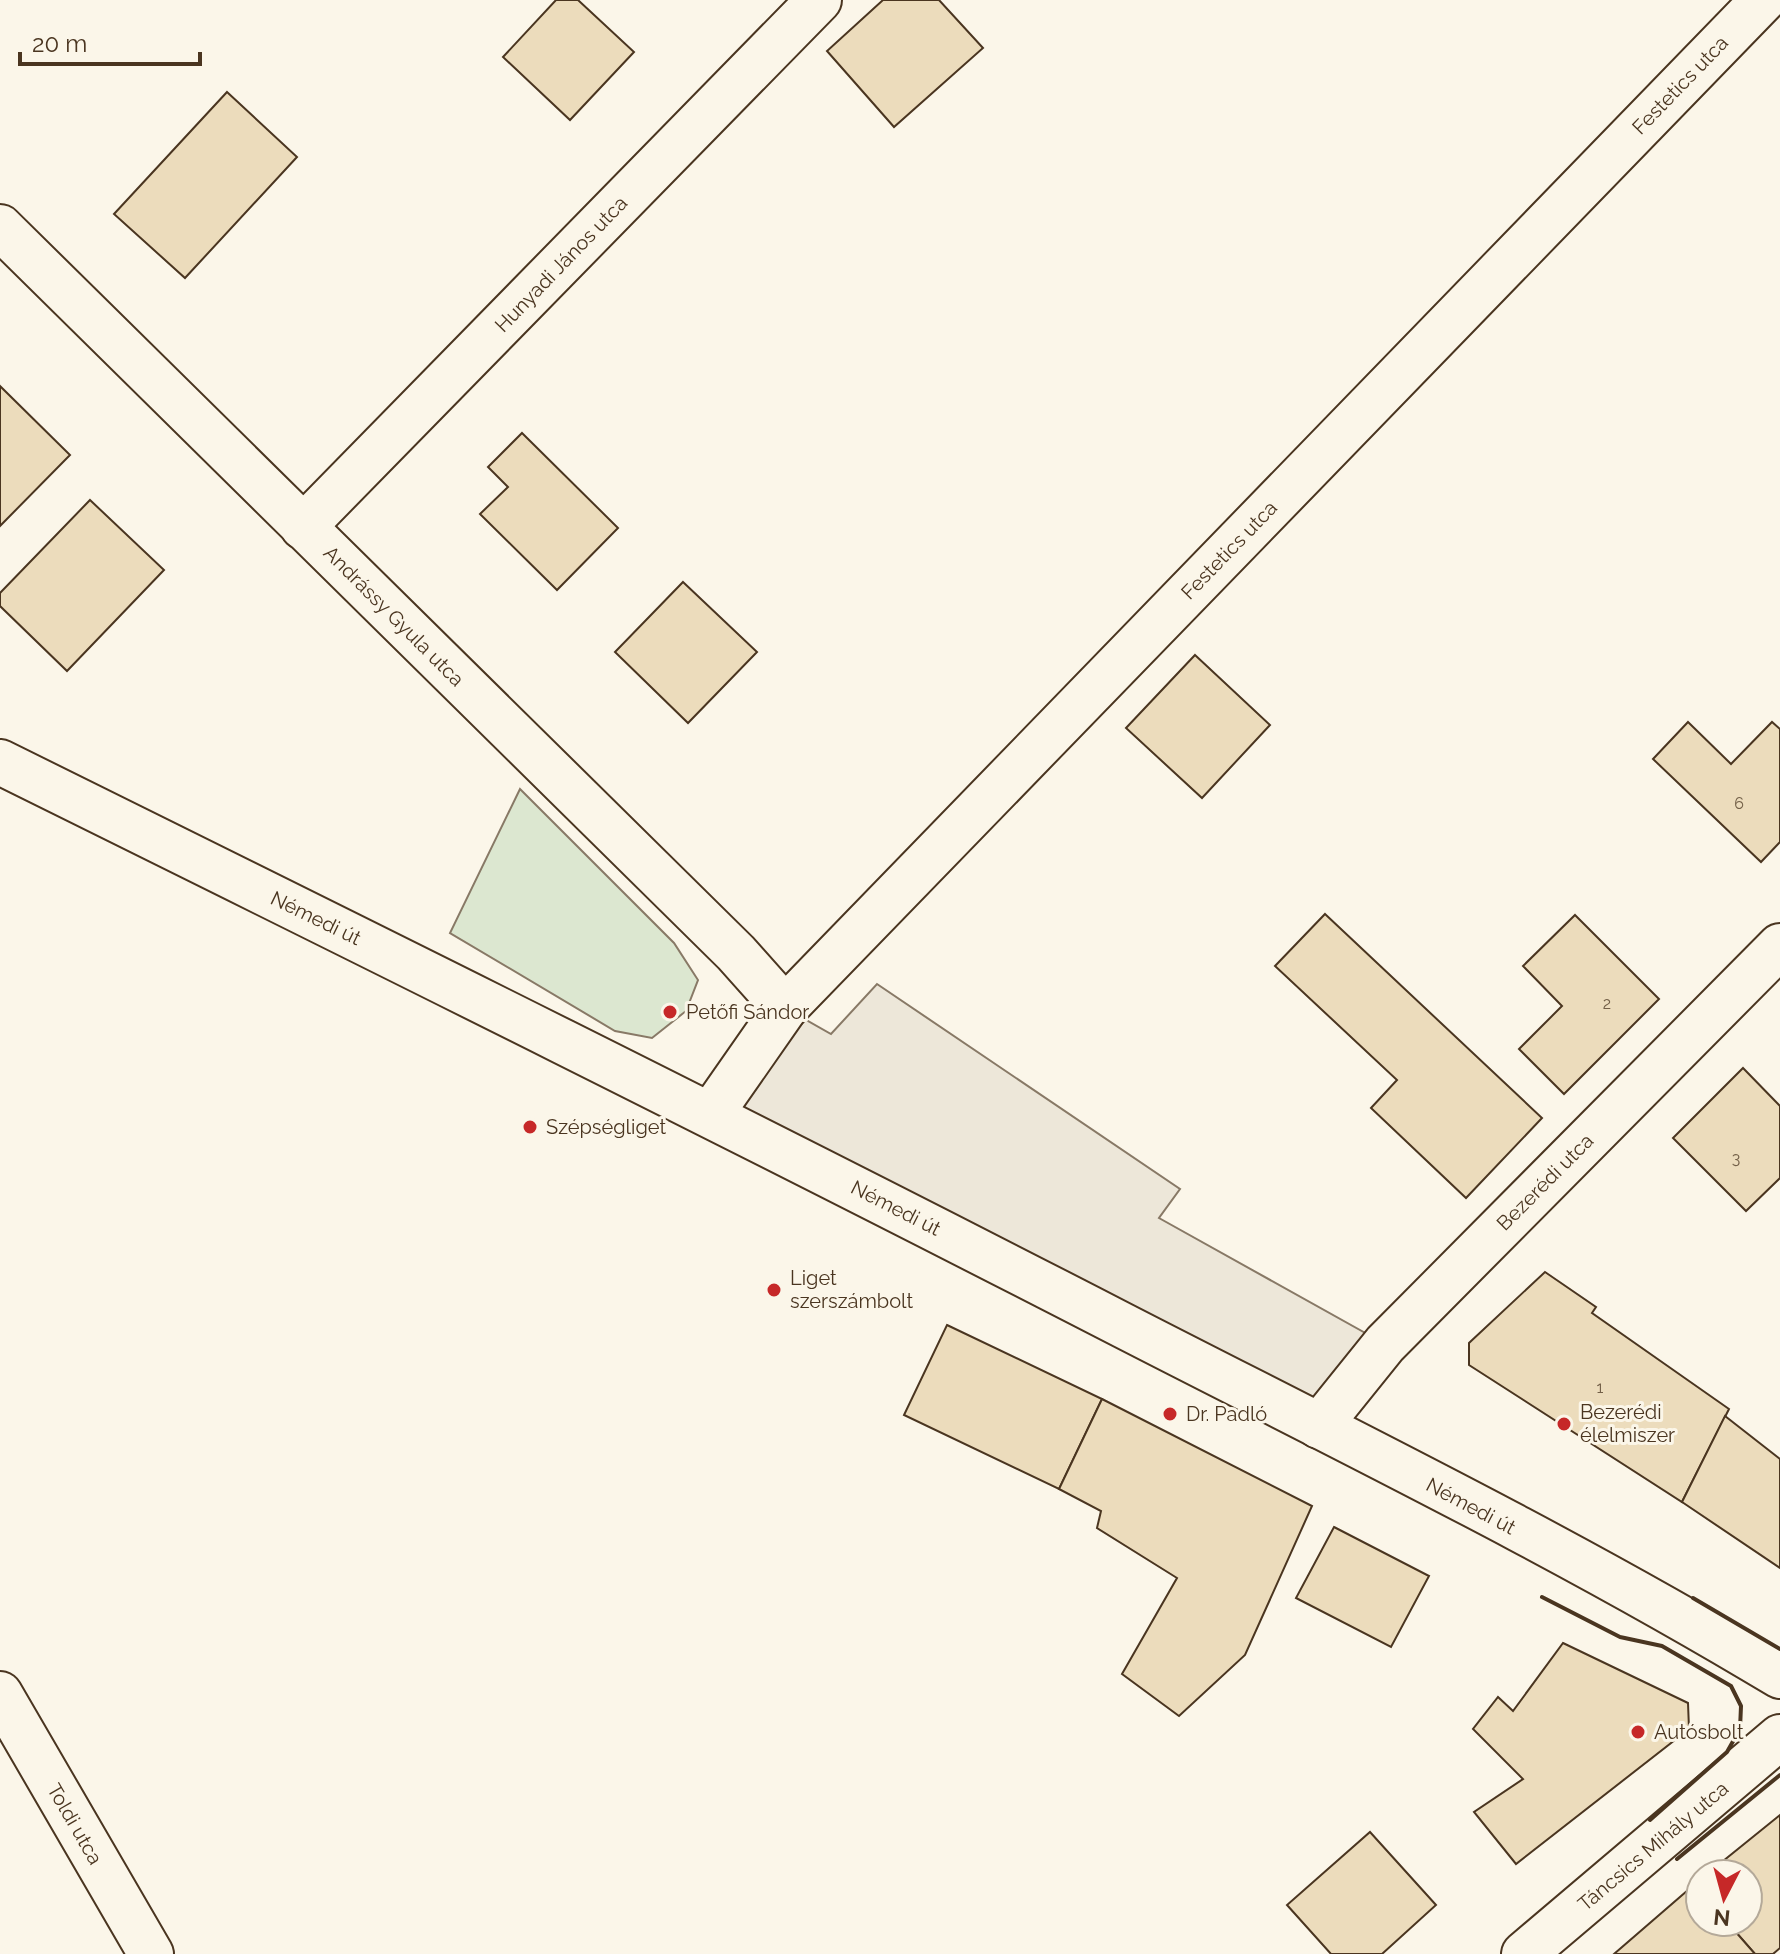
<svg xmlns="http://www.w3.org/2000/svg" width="1780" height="1954" font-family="Raleway,sans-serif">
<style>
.green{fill:#dce7d0;stroke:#887966;stroke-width:2}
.parking{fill:#ede7d9;stroke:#887966;stroke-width:2}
.building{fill:#ecdcbc;stroke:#4a3520;stroke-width:2}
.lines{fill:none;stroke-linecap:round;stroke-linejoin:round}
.minor-casing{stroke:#4a3520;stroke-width:48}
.secondary-casing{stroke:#4a3520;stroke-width:48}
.minor{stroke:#fbf6e9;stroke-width:44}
.secondary{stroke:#fbf6e9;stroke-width:44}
.wall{stroke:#4a3520;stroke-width:4}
.poi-dot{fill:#c62828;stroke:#fbf6e9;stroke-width:3}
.labels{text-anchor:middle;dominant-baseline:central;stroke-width:6;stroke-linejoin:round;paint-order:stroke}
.number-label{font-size:16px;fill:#725f47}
.street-label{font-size:20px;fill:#4a3520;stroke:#fbf6e9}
.poi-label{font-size:20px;fill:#4a3520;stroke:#fbf6e9;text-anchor:start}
</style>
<rect width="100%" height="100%" fill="#fbf6e9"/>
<polygon class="green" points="520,789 674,943 698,980 686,1011 652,1038 615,1031 450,933"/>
<polygon class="parking" points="877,984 1180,1189 1159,1218 1385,1344 1319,1426 711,1114 785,1008 831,1034"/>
<g class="building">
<polygon points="556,0 578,0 634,52 570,120 503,57"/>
<polygon points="883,0 939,0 983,48 894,127 827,51"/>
<polygon points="227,92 297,157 185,278 114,214"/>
<polygon points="0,386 70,455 0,526"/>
<polygon points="522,433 618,528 557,590 480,514 508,487 488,467"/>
<polygon points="90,500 164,570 67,671 0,606 0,593"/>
<polygon points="683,582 757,652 688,723 615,652"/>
<polygon points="1195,655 1270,725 1202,798 1126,728"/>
<polygon points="1688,722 1731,764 1772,722 1780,729 1780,842 1761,862 1653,759"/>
<polygon points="1325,914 1542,1118 1466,1198 1371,1108 1397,1080 1275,966"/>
<polygon points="1575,915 1659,999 1564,1094 1519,1049 1562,1006 1523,966"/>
<polygon points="1743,1068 1780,1106 1780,1178 1746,1211 1673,1138"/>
<polygon points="1545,1272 1596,1307 1592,1313 1729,1409 1682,1502 1469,1365 1469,1343"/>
<polygon points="947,1325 1102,1399 1059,1489 904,1415"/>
<polygon points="1102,1399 1312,1506 1245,1655 1179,1716 1122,1674 1177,1578 1097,1528 1101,1511 1059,1489"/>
<polygon points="1725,1416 1780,1459 1780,1568 1682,1502"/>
<polygon points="1334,1527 1429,1576 1391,1647 1296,1598"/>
<polygon points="1563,1643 1688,1703 1689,1729 1516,1864 1474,1812 1523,1779 1473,1729 1498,1697 1513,1711"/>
<polygon points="1780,1815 1780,1948 1773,1954 1755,1954 1727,1922 1748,1922 1748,1874 1707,1874"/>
<polygon points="1370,1832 1436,1905 1382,1954 1331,1954 1287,1905"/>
<polygon points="1695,1884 1700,1891 1700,1922 1727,1922 1755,1954 1614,1954"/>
</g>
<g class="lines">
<defs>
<g id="minor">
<polyline points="0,227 736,953 785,1008"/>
<polyline points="303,527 819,0"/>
<polyline points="711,1114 785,1008 1763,0"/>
<polyline points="1319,1426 1385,1344 1780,946"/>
<polyline points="0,1694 151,1954"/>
<polyline points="1524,1954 1780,1737"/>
</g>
<path id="secondary" d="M0,762C376,948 751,1134 1124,1326C1344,1439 1568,1548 1780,1676"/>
</defs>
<use href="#minor" class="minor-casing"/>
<use href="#secondary" class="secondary-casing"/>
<use href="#minor" class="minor"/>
<use href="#secondary" class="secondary"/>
<g class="wall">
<polyline points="1542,1597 1620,1637 1662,1646 1731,1686 1741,1706 1740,1729 1727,1752 1650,1820"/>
<polyline points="1693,1598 1780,1649"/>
<polyline points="1677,1859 1780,1775"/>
</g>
</g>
<g class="poi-dot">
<circle cx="670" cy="1012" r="8"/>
<circle cx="530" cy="1127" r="8"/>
<circle cx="774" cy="1290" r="8"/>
<circle cx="1170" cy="1414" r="8"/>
<circle cx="1564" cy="1424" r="8"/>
<circle cx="1638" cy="1732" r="8"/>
</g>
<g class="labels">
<g class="number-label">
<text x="1739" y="803">6</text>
<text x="1607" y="1003">2</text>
<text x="1736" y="1158">3</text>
<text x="1600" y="1387">1</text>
</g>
<g class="street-label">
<text transform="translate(1680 85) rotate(-46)">Festetics utca</text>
<text transform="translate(561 264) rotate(-46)">Hunyadi János utca</text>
<text transform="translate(1229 550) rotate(-46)">Festetics utca</text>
<text transform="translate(394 616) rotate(45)">Andrássy Gyula utca</text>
<text transform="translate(316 918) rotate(26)">Némedi út</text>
<text transform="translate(1545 1182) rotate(-45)">Bezerédi utca</text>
<text transform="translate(896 1208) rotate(27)">Némedi út</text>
<text transform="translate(1471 1506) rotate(28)">Némedi út</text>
<text transform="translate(75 1824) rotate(60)">Toldi utca</text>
<text transform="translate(1653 1846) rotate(-40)">Táncsics Mihály utca</text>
</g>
<g class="poi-label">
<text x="686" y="1012">Petőfi Sándor</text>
<text x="546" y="1127">Szépségliget</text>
<text x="790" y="1278">Liget<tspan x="790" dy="23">szerszámbolt</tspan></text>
<text x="1580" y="1412">Bezerédi<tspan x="1580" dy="23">élelmiszer</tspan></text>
<text x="1186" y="1414">Dr. Padló</text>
<text x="1654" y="1732">Autósbolt</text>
</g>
</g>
<g transform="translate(1724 1898) rotate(186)"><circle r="38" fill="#fbf6e9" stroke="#b4a999" stroke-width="2"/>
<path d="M0-6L14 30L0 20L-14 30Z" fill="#c62828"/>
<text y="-12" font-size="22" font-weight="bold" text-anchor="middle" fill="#4a3520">N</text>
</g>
<path d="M20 52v12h180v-12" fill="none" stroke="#4a3520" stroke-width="4"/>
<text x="32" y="52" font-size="24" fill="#4a3520" stroke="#fbf6e9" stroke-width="6" paint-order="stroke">20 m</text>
</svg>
